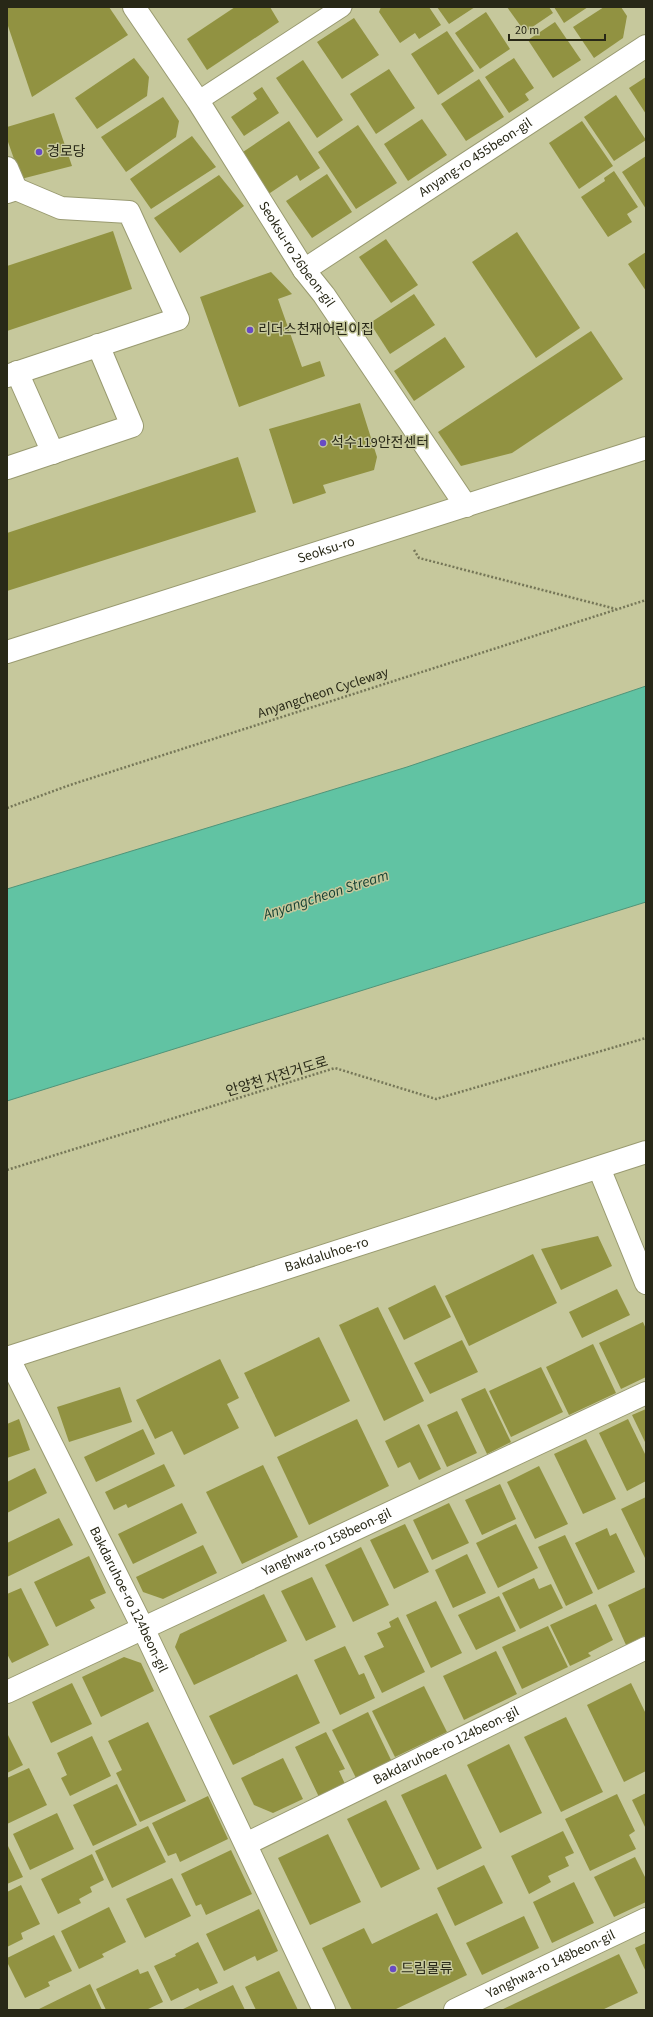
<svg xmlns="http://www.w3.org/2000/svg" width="653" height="2017" font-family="'Source Sans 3','Noto Sans KR',sans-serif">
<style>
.water{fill:#61c3a3;stroke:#509479}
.building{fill:#919241}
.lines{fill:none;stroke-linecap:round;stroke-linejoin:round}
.service-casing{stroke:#999a70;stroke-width:21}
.minor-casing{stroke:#999a70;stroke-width:24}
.tertiary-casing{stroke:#999a70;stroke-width:24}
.path{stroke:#767758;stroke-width:2.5;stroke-dasharray:2 2;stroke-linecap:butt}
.service{stroke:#fff;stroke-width:19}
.minor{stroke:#fff;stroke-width:22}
.tertiary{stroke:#fff;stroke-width:22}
.poi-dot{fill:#684bc4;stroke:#c6c89c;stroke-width:1.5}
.labels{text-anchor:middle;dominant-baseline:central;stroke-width:3;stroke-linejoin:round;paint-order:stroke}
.poi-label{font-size:14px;fill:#282817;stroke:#c6c89c;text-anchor:start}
.street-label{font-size:14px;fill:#282817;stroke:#c6c89c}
.water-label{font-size:15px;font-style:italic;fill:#143f32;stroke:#c6c89c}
</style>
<rect width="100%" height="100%" fill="#c6c89c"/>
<polygon class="water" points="646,686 646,902 7,1101 7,889 407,767"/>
<g class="building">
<polygon points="7,7 109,7 128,35 32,97 7,23"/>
<polygon points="235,7 270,7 279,22 207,70 187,39"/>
<polygon points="381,7 429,7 441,25 419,39 415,33 400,43 379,12"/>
<polygon points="437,7 475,7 449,24"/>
<polygon points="507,7 549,7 553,13 525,32"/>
<polygon points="554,7 588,7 564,23"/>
<polygon points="604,7 621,7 627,16 623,38 594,58 573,27"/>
<polygon points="486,12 510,49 480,69 455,33"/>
<polygon points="354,18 379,55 342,79 317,42"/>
<polygon points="555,22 581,60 553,78 528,40"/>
<polygon points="447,31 474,71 438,95 411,54"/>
<polygon points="134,58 149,77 147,96 97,129 75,98"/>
<polygon points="514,58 534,88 525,94 529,100 509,113 485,77"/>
<polygon points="303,60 343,120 317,138 276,78"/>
<polygon points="389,69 415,108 376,134 350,94"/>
<polygon points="646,77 646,114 629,88"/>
<polygon points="479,79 504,117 466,141 441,104"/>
<polygon points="262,87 279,113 244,136 231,117 257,99 253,93"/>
<polygon points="616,95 646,140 614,161 584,117"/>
<polygon points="163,97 179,121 176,137 126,172 101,137"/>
<polygon points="54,113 72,166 21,179 7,139 7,127"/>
<polygon points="422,119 447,155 408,181 384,144"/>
<polygon points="289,121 320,168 300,181 297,175 267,195 240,154"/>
<polygon points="582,121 613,166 579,189 549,143"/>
<polygon points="358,125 397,183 356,209 318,152"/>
<polygon points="192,136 216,167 151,209 130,179"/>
<polygon points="646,156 646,209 622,172"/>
<polygon points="614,171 638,207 627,214 632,222 608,237 581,197 605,181 604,178"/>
<polygon points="327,174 352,212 312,238 286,201"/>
<polygon points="219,175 244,206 180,253 154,218"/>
<polygon points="113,231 132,289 7,331 7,266"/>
<polygon points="517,232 580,328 536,358 472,262"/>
<polygon points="386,239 418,285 391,303 359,257"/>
<polygon points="646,252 646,291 628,264"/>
<polygon points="271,272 292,294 278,299 302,367 320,361 325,376 239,407 200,297"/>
<polygon points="414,294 435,325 390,354 370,323"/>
<polygon points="591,331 623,379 512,453 461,466 438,432"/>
<polygon points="445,337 465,367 414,401 394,371"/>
<polygon points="360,403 377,457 374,470 323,485 326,493 293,504 269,429"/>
<polygon points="238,457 256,512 7,591 7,533"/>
<polygon points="598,1236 612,1266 561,1290 541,1249"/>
<polygon points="533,1254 557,1303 469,1346 445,1296"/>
<polygon points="435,1285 451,1317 404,1340 388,1308"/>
<polygon points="617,1289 630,1315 582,1338 569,1312"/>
<polygon points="378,1307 424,1401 384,1421 339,1325"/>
<polygon points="643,1322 646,1329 646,1377 621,1389 599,1343"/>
<polygon points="319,1337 350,1401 275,1437 244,1373"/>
<polygon points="462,1340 478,1372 430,1394 414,1363"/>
<polygon points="593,1344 616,1393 569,1415 546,1367"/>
<polygon points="220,1359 239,1398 227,1404 239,1428 184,1455 172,1431 155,1439 136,1400"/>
<polygon points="541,1367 563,1412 511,1437 489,1391"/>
<polygon points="120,1387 132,1422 69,1442 57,1407"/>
<polygon points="485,1388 511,1442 487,1454 461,1399"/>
<polygon points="646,1409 646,1441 645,1442 632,1415"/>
<polygon points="457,1411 477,1453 447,1467 427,1425"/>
<polygon points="19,1419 30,1450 7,1458 7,1424"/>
<polygon points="357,1419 389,1486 309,1525 277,1457"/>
<polygon points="628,1419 646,1456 646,1481 627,1491 599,1433"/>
<polygon points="419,1424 441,1469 419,1480 410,1462 398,1468 385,1441"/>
<polygon points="143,1429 155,1454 96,1482 84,1457"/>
<polygon points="586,1439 616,1499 583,1514 554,1454"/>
<polygon points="164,1464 175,1486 128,1508 126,1504 114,1510 105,1492"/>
<polygon points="263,1465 298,1537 242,1564 206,1492"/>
<polygon points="539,1466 568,1524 535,1539 507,1482"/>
<polygon points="35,1468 47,1493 7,1513 7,1482"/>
<polygon points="500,1484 516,1519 482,1535 465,1500"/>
<polygon points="646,1497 646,1560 621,1509"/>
<polygon points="182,1503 197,1533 133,1564 118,1534"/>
<polygon points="449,1503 469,1543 432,1560 413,1520"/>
<polygon points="59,1518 73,1545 7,1577 7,1543"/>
<polygon points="405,1524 429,1572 394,1589 370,1540"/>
<polygon points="516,1524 538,1568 498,1588 476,1543"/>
<polygon points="607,1528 610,1536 616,1533 635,1572 598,1590 575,1543"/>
<polygon points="565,1535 593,1593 566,1606 538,1547"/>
<polygon points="203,1545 217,1573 163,1599 143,1592 136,1577"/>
<polygon points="361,1547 389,1605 353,1622 325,1565"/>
<polygon points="467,1554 486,1593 453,1608 435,1570"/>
<polygon points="89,1556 106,1593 90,1600 95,1608 56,1627 34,1582"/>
<polygon points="312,1577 336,1627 306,1641 281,1591"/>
<polygon points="534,1578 539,1589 551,1584 563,1608 520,1629 502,1593"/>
<polygon points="646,1587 646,1635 626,1645 608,1605"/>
<polygon points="21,1588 49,1645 12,1663 7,1654 7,1594"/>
<polygon points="264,1594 287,1641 194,1685 175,1647 180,1634"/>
<polygon points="499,1596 516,1631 476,1650 458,1615"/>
<polygon points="436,1601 462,1653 431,1668 406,1615"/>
<polygon points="596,1604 613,1640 588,1653 591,1656 570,1666 550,1625"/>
<polygon points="398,1617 425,1672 382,1693 364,1656 384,1647 377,1633 391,1627 389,1622"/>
<polygon points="548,1626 568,1667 522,1689 502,1647"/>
<polygon points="345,1646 359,1675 364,1673 375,1698 340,1715 314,1660"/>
<polygon points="496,1651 517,1694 464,1720 443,1676"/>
<polygon points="124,1657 141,1663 154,1691 101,1717 82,1677"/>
<polygon points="297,1674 320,1723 233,1765 209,1716"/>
<polygon points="72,1683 92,1724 51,1743 32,1702"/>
<polygon points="631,1683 646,1714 646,1771 624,1782 587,1705"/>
<polygon points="424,1686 447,1732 395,1757 372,1711"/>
<polygon points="368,1712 392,1762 357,1780 332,1730"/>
<polygon points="566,1717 603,1792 561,1812 524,1737"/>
<polygon points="148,1722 186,1801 140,1822 116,1773 122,1770 108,1741"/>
<polygon points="326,1732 345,1769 339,1771 345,1784 319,1797 295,1747"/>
<polygon points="7,1733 23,1765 7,1773"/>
<polygon points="92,1736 111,1776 70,1796 61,1778 67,1775 57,1753"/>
<polygon points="509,1744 542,1813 500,1833 467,1765"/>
<polygon points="283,1758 303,1799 273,1813 254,1805 241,1778"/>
<polygon points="29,1768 47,1805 7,1824 7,1778"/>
<polygon points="446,1774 482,1848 437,1870 401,1795"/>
<polygon points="117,1784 137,1825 93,1846 73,1805"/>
<polygon points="646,1793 646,1829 632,1800"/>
<polygon points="617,1794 635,1831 629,1835 636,1849 590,1871 565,1819"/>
<polygon points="208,1796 228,1839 180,1862 176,1853 168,1856 152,1823"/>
<polygon points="386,1800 420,1869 381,1888 347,1819"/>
<polygon points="57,1813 74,1849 30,1870 13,1834"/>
<polygon points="148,1826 166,1862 112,1888 95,1851"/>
<polygon points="563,1831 574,1853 565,1857 569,1866 548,1876 551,1882 529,1894 511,1856"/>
<polygon points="328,1834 361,1902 310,1925 278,1858"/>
<polygon points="7,1844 23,1877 7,1884"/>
<polygon points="231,1850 252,1894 206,1915 201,1904 196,1906 181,1874"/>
<polygon points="92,1854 104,1880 90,1887 92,1892 79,1899 81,1903 58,1914 41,1879"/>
<polygon points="635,1857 646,1879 646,1902 614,1917 594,1877"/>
<polygon points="484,1865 503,1903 455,1926 437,1888"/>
<polygon points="172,1878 191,1916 145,1938 126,1899"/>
<polygon points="574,1882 594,1923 552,1943 533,1902"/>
<polygon points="21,1885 40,1924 21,1933 23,1939 7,1947 7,1892"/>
<polygon points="109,1907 126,1942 102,1954 104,1957 79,1969 61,1931"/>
<polygon points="259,1909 278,1951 257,1961 255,1956 224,1971 206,1934"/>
<polygon points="437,1913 467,1975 394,2010 352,2010 322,1948 364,1928 372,1944"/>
<polygon points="524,1916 539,1948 482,1975 466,1943"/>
<polygon points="54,1935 72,1971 48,1982 50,1986 25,1998 7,1962 7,1958"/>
<polygon points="198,1942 218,1983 200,1991 198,1988 171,2001 154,1966 176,1956 175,1954"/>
<polygon points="646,1943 646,1972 635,1948"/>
<polygon points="619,1954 638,1993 602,2010 501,2010"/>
<polygon points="138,1969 140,1974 148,1971 163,2002 146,2010 106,2010 96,1989"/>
<polygon points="279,1971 298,2010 256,2010 245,1987"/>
<polygon points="90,1984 102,2010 37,2010"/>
<polygon points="233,1985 245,2010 181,2010"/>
</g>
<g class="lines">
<defs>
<polyline id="service" points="198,101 342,7"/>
<g id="minor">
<path id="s1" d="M134,7L198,101L304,270L324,295L466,506"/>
<polyline points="7,168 16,189 7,192"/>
<path id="s2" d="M304,270L646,46"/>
<polyline points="17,372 53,453"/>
<polyline points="7,376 178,319 129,212 61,208 16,189"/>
<polyline points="7,468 132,426 98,345"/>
<polyline points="599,1168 646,1283"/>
<path id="s3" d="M8,1357L143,1628L324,2010"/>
<path id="s4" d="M7,1692L646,1393"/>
<path id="s5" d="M246,1844L646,1648"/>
<path id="s6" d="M455,2010L646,1919"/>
</g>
<g id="tertiary">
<path id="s7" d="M7,652L646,448"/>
<path id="s8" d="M7,1358L646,1152"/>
</g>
</defs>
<use href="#service" class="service-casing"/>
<use href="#minor" class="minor-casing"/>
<use href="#tertiary" class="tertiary-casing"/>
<g class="path">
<polyline points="414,550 419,558 616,609"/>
<polyline points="7,808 70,785 646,600"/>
<polyline points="7,1170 335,1068 436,1099 646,1038"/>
</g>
<use href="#service" class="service"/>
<use href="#minor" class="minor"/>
<use href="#tertiary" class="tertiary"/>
</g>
<g class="poi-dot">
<circle cx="39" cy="152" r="4"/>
<circle cx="250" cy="330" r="4"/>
<circle cx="323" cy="443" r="4"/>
<circle cx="393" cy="1969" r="4"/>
</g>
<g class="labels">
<g class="poi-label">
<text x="47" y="152">경로당</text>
<text x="258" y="330">리더스천재어린이집</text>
<text x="331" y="443">석수119안전센터</text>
<text x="401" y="1969">드림물류</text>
</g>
<g class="street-label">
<text stroke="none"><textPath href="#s2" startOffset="205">Anyang-ro 455beon-gil</textPath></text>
<text stroke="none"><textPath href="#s1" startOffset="296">Seoksu-ro 26beon-gil</textPath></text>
<text stroke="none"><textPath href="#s7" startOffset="335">Seoksu-ro</textPath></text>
<text transform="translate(323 693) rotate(-18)">Anyangcheon Cycleway</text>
<text transform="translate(277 1077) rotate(-17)">안양천 자전거도로</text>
<text stroke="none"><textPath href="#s8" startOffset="336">Bakdaluhoe-ro</textPath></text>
<text stroke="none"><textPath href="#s4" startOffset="353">Yanghwa-ro 158beon-gil</textPath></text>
<text stroke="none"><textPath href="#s3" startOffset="271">Bakdaruhoe-ro 124beon-gil</textPath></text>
<text stroke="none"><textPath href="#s5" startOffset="223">Bakdaruhoe-ro 124beon-gil</textPath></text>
<text stroke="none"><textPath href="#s6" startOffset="106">Yanghwa-ro 148beon-gil</textPath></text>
</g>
<g class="water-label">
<text transform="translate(326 895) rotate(-18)">Anyangcheon Stream</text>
</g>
</g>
<rect width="653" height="2017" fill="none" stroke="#282817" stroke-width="16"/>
<path d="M509 34v6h96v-6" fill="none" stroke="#282817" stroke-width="2"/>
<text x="515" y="34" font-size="12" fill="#282817" stroke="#c6c89c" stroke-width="3" paint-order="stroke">20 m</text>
</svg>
